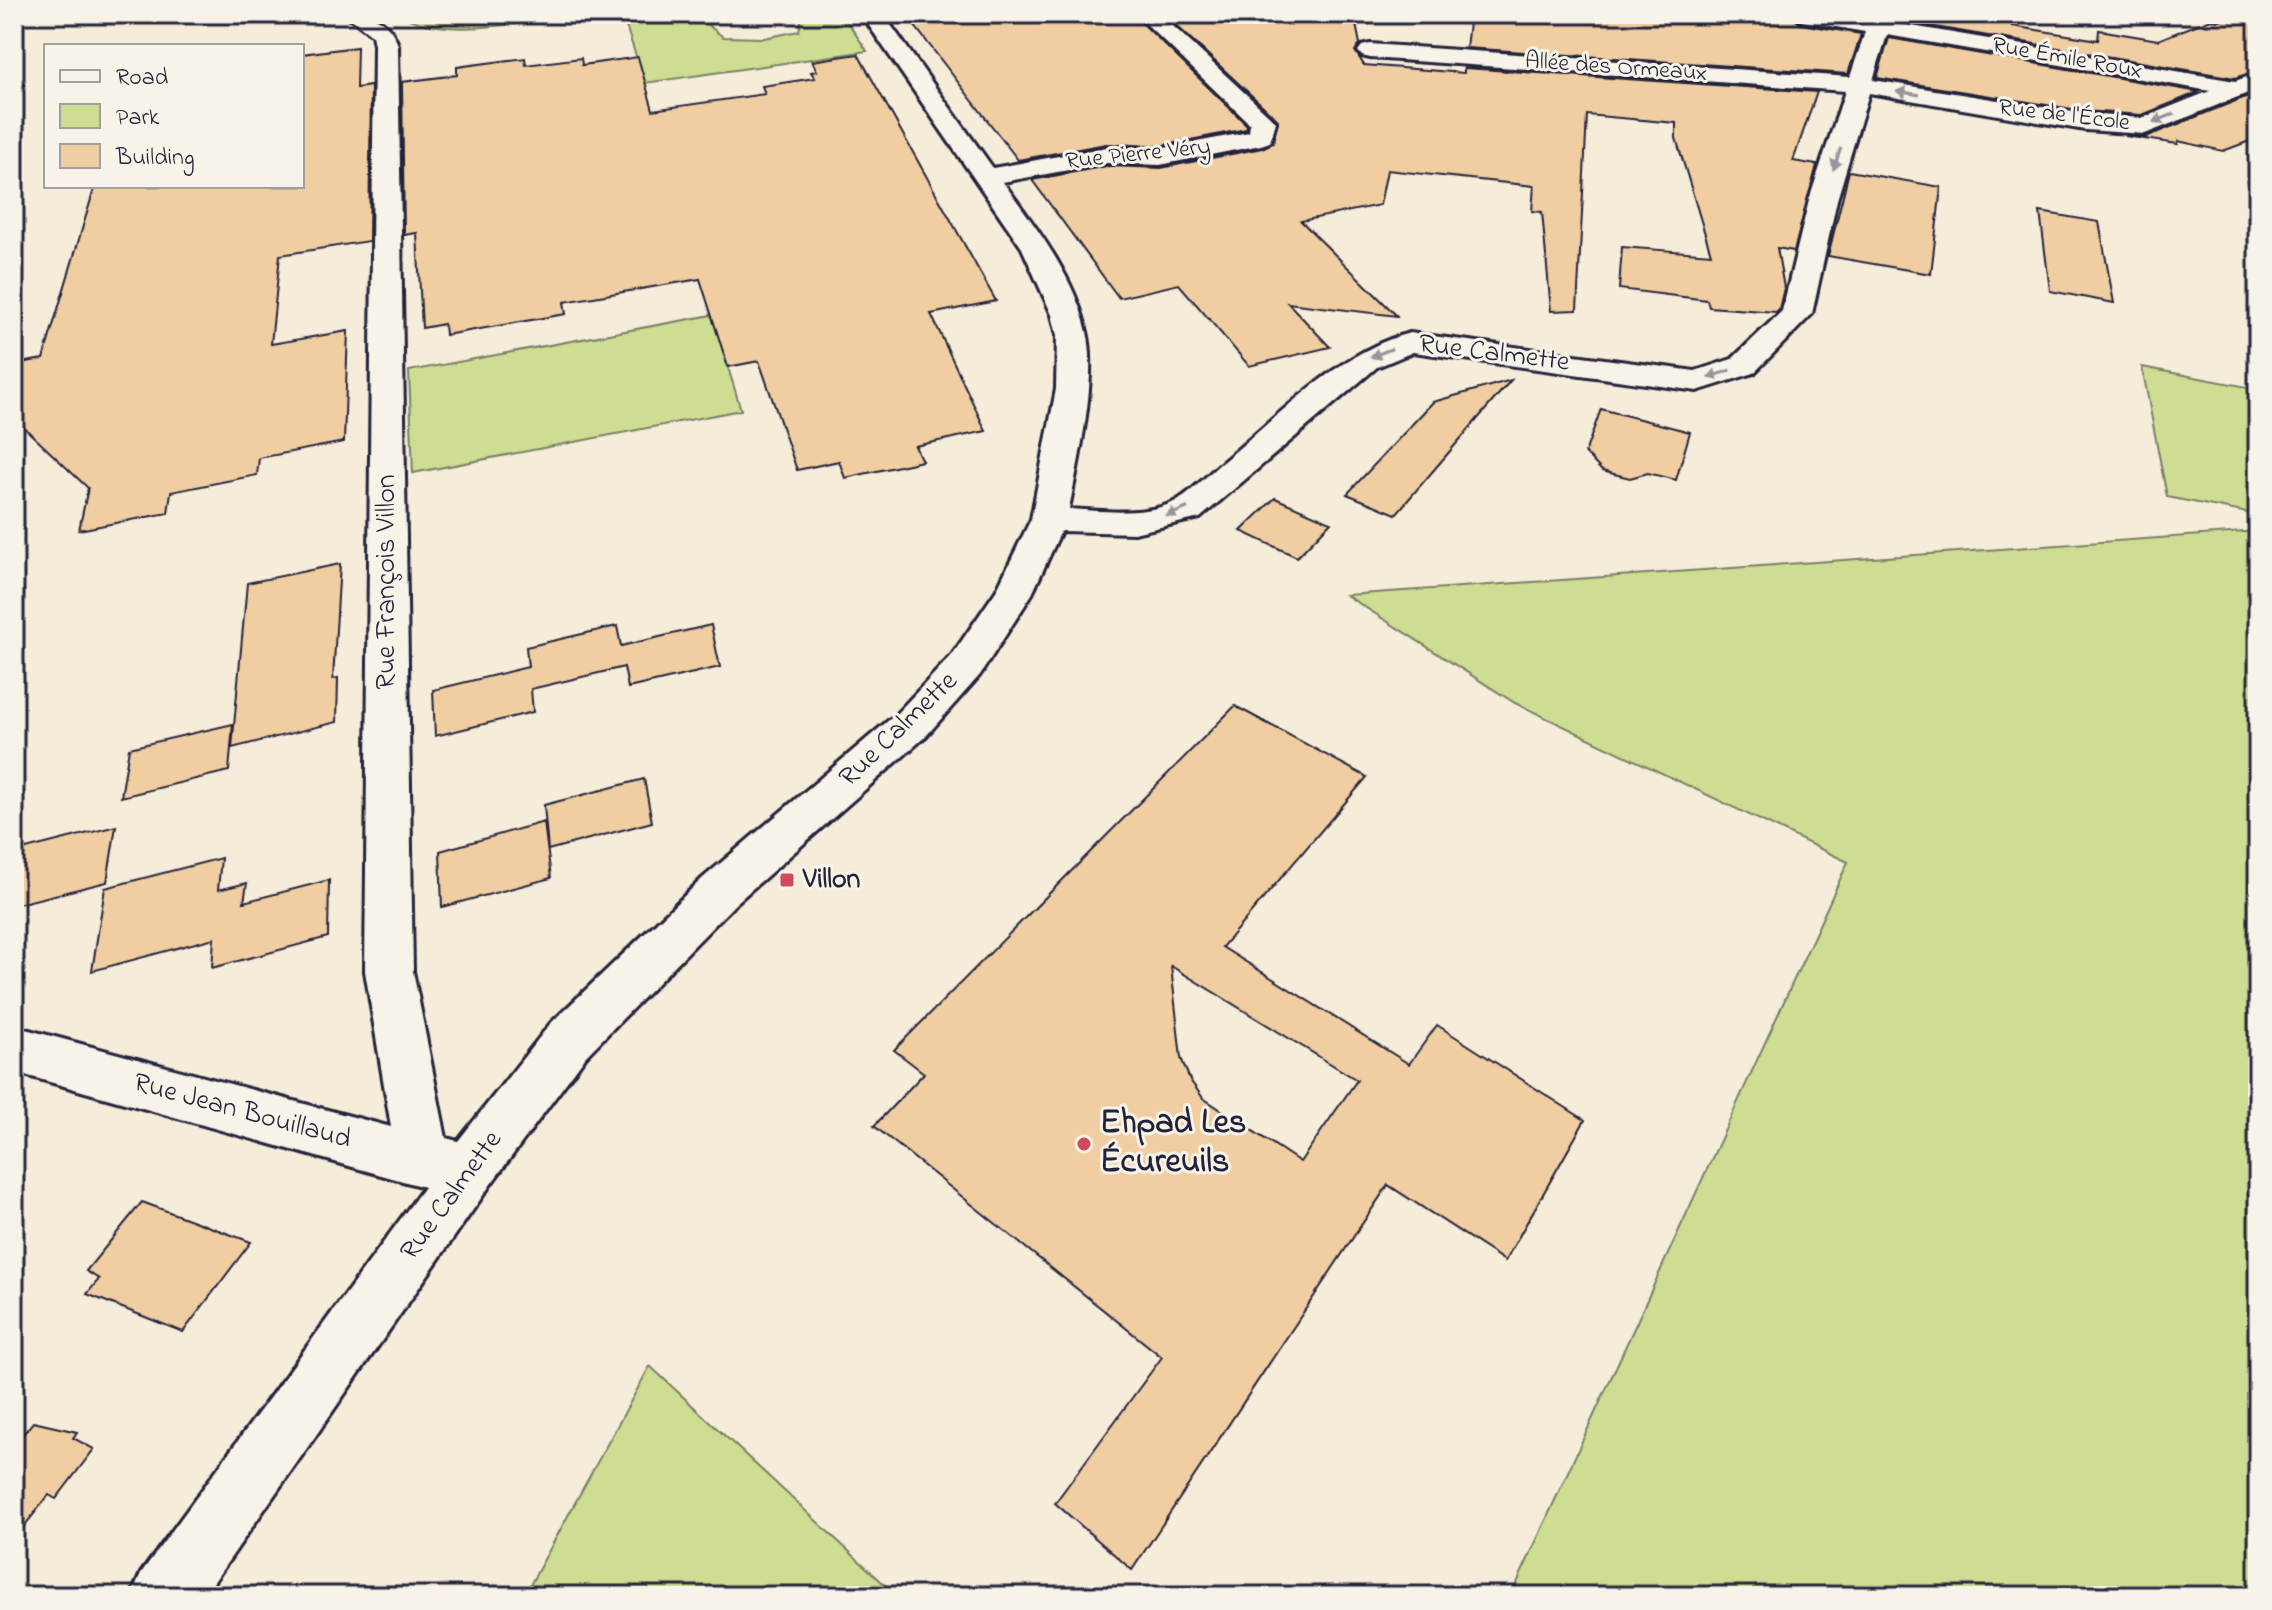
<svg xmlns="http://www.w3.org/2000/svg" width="2272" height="1610" font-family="'Indie Flower',sans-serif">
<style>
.green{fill:#cddd91;stroke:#788066;stroke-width:2}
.building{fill:#f1cea2;stroke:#22223b;stroke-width:2;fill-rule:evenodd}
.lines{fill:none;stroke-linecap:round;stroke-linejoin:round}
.street-casing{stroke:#22223b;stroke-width:6}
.street{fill:#f7f3e8;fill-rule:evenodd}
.oneway{fill:#97959a}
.poi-dot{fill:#d1495b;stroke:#f7f3e8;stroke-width:3}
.labels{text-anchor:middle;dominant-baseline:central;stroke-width:6;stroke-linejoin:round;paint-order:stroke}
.far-street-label{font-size:24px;fill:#22223b;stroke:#f7f3e8}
.street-label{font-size:28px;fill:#22223b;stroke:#f7f3e8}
.poi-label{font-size:28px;font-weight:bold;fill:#22223b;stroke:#f7f3e8;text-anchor:start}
.near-poi-label{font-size:34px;font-weight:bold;fill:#22223b;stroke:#f7f3e8;text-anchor:start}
</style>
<rect width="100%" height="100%" fill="#f6ecda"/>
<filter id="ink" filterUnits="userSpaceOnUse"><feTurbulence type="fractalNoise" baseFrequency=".0125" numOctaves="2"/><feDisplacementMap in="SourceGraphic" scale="16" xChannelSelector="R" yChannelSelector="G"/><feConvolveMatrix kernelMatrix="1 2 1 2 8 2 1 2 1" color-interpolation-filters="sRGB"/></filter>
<g filter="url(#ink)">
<g class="green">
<path d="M399,14H580C528,21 445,41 399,14Z"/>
<polygon points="645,14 695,14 723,37 764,38 799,31 802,14 842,14 867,51 645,83 623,17"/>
<polygon points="712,315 741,410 413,473 409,371"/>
<polygon points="2142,367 2258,389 2258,515 2167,497"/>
<polygon points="2258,531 2258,1596 1511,1596 1848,862 1515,703 1346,595"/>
<polygon points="650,1366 897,1596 524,1596"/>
</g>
<g class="building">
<polygon points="954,14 1133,14 1247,125 1246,129 1160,146 1106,144 1018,160 911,21"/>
<polygon points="1164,14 1354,14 1360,44 1355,51 1364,65 1464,73 1464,68 1817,92 1793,161 1817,165 1794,251 1777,248 1784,288 1779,309 1776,312 1709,307 1707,300 1619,289 1622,247 1711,254 1676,138 1676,123 1587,115 1577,310 1551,311 1542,212 1532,211 1534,186 1387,170 1380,205 1301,221 1397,316 1288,303 1330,347 1249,366 1179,284 1119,298 1032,180 1107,166 1161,168 1262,148 1273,143 1278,120"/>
<polygon points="1470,14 1788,14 1801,24 1861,34 1848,74 1466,48"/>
<polygon points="1859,14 1976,14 1976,18 2013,24 2012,26 2098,40 2099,30 2158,40 2211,19 2217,21 2237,14 2258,21 2258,70 2235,78"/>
<polygon points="1889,38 2199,92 2142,115 2085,111 1877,78"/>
<polygon points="357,47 356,88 371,86 369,241 280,255 271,344 348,331 344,442 259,458 257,475 171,492 168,513 79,530 88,488 14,418 14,364 43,359 95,186 302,186 302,54"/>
<polygon points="858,54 996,301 931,314 986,431 915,446 922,461 845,478 839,461 797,470 759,361 728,367 700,279 564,302 566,314 445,335 444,324 422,328 417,233 404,235 402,82 457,75 457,67 525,58 526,65 581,58 582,65 638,57 653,110 765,94 762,86 815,78 811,72 817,71 812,61"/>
<polygon points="2258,92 2258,138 2223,151 2178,141 2178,144 2125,136 2146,137"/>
<polygon points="1849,171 1941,187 1931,274 1828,256"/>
<polygon points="2040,212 2099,222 2114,303 2050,291"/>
<polygon points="1511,380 1396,514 1347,494 1433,402"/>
<polygon points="1601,409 1690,432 1676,480 1648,473 1630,478 1602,471 1585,453"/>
<polygon points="1275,498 1331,522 1297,557 1241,531"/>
<polygon points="340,564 333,679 338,678 337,722 232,748 247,583"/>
<polygon points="711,625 720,667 628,688 624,667 531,689 533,712 435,736 433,690 528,667 526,647 617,626 621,646"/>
<path d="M1235,706L1367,777L1222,947L1409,1064L1437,1025L1585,1120L1505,1261L1388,1185L1132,1570L1055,1503L1162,1357L874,1126L924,1073L894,1050ZM1171,966L1357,1080L1300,1162L1203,1098L1190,1080L1181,1058Z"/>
<polygon points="233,724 229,771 121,797 129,748"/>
<polygon points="644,779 652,822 548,850 544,805"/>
<polygon points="544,822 551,878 442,907 440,851"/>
<polygon points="116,826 107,882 14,905 14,852"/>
<polygon points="221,858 218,890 247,883 244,902 329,880 328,937 212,968 214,938 92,971 105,888"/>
<polygon points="142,1202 251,1242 183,1332 87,1294 99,1279 86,1271"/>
<polygon points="33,1422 77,1432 73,1438 94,1449 56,1499 49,1495 14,1539 14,1445"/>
</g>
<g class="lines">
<defs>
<path id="street" d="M345,14C371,14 389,18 398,45L413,971L446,1138L458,1141L550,1024L703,878L896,714L952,655L996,591L1031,519L1056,389L1057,335L1052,315L1022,248L861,14H883L993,168L1107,147L1160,149L1249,132L1250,124L1136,14H1160L1276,122L1270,142L1261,145L1160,165L1107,163L1003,182C1036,227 1074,276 1087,332C1098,375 1078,464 1069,509C1101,511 1142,516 1172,503C1189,495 1206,476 1220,464C1276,419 1340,350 1410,333L1695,371L1732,359L1782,311L1809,200L1845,91L1370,58L1362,56L1358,51L1362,46L1370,44L1850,77L1865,32L1802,21L1791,14H1841L2235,81L2258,73V89L2145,134L2085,130L1869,93L1837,200L1812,314L1754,373L1697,391L1413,352L1377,367L1200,518L1134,533L1061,531L1032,594L980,675L926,736L735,904L586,1056L491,1184L204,1596H131L141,1573L424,1187L14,1072V1026L391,1127L365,971L374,45L372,35ZM1887,35L2210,91L2142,118L2085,114L1873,80Z"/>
</defs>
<use href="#street" class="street-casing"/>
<use href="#street" class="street"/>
</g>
<defs><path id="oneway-solid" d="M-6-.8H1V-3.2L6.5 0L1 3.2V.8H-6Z" transform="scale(2)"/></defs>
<g class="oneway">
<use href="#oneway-solid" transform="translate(1908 93) rotate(-171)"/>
<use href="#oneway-solid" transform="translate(2164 118) rotate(158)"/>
<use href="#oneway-solid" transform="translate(1837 159) rotate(109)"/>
<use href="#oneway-solid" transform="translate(1381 353) rotate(158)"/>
<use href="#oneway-solid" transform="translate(1719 374) rotate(161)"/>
<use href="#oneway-solid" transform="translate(1177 512) rotate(158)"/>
</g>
</g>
<g class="poi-dot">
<rect x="779" y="872" width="16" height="16" rx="4"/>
<circle cx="1084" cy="1144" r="8"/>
</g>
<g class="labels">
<g class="far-street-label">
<text transform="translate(2067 59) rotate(10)">Rue Émile Roux</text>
<text transform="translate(1616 68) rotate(4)">Allée des Ormeaux</text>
<text transform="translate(2064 116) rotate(7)">Rue de l'École</text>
<text transform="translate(1138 155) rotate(-6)">Rue Pierre Véry</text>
</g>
<g class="street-label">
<text transform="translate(1494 354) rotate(7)">Rue Calmette</text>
<text transform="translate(387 582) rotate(-90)">Rue François Villon</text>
<text transform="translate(899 730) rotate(-44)">Rue Calmette</text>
<text transform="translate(242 1112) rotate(15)">Rue Jean Bouillaud</text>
<text transform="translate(452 1196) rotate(-54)">Rue Calmette</text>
</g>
<g class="poi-label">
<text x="803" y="880">Villon</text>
</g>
<g class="near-poi-label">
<text x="1100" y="1124">Ehpad Les<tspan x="1100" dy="39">Écureuils</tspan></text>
</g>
</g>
<rect width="2272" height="1610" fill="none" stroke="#f7f3e8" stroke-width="48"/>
<rect x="24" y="24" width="2224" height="1562" fill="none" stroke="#22223b" stroke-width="3" filter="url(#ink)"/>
<rect x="44" y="44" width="260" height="144" fill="#f7f3e8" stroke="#a29fa3" stroke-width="2"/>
<rect x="60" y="70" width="40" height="12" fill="#f7f3e8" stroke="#a29fa3" stroke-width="2"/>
<text x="116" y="84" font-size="24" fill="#22223b">Road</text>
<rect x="60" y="104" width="40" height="24" fill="#cddd91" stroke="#a29fa3" stroke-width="2"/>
<text x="116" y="124" font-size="24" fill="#22223b">Park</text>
<rect x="60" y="144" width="40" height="24" fill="#f1cea2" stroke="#a29fa3" stroke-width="2"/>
<text x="116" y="164" font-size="24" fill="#22223b">Building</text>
</svg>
